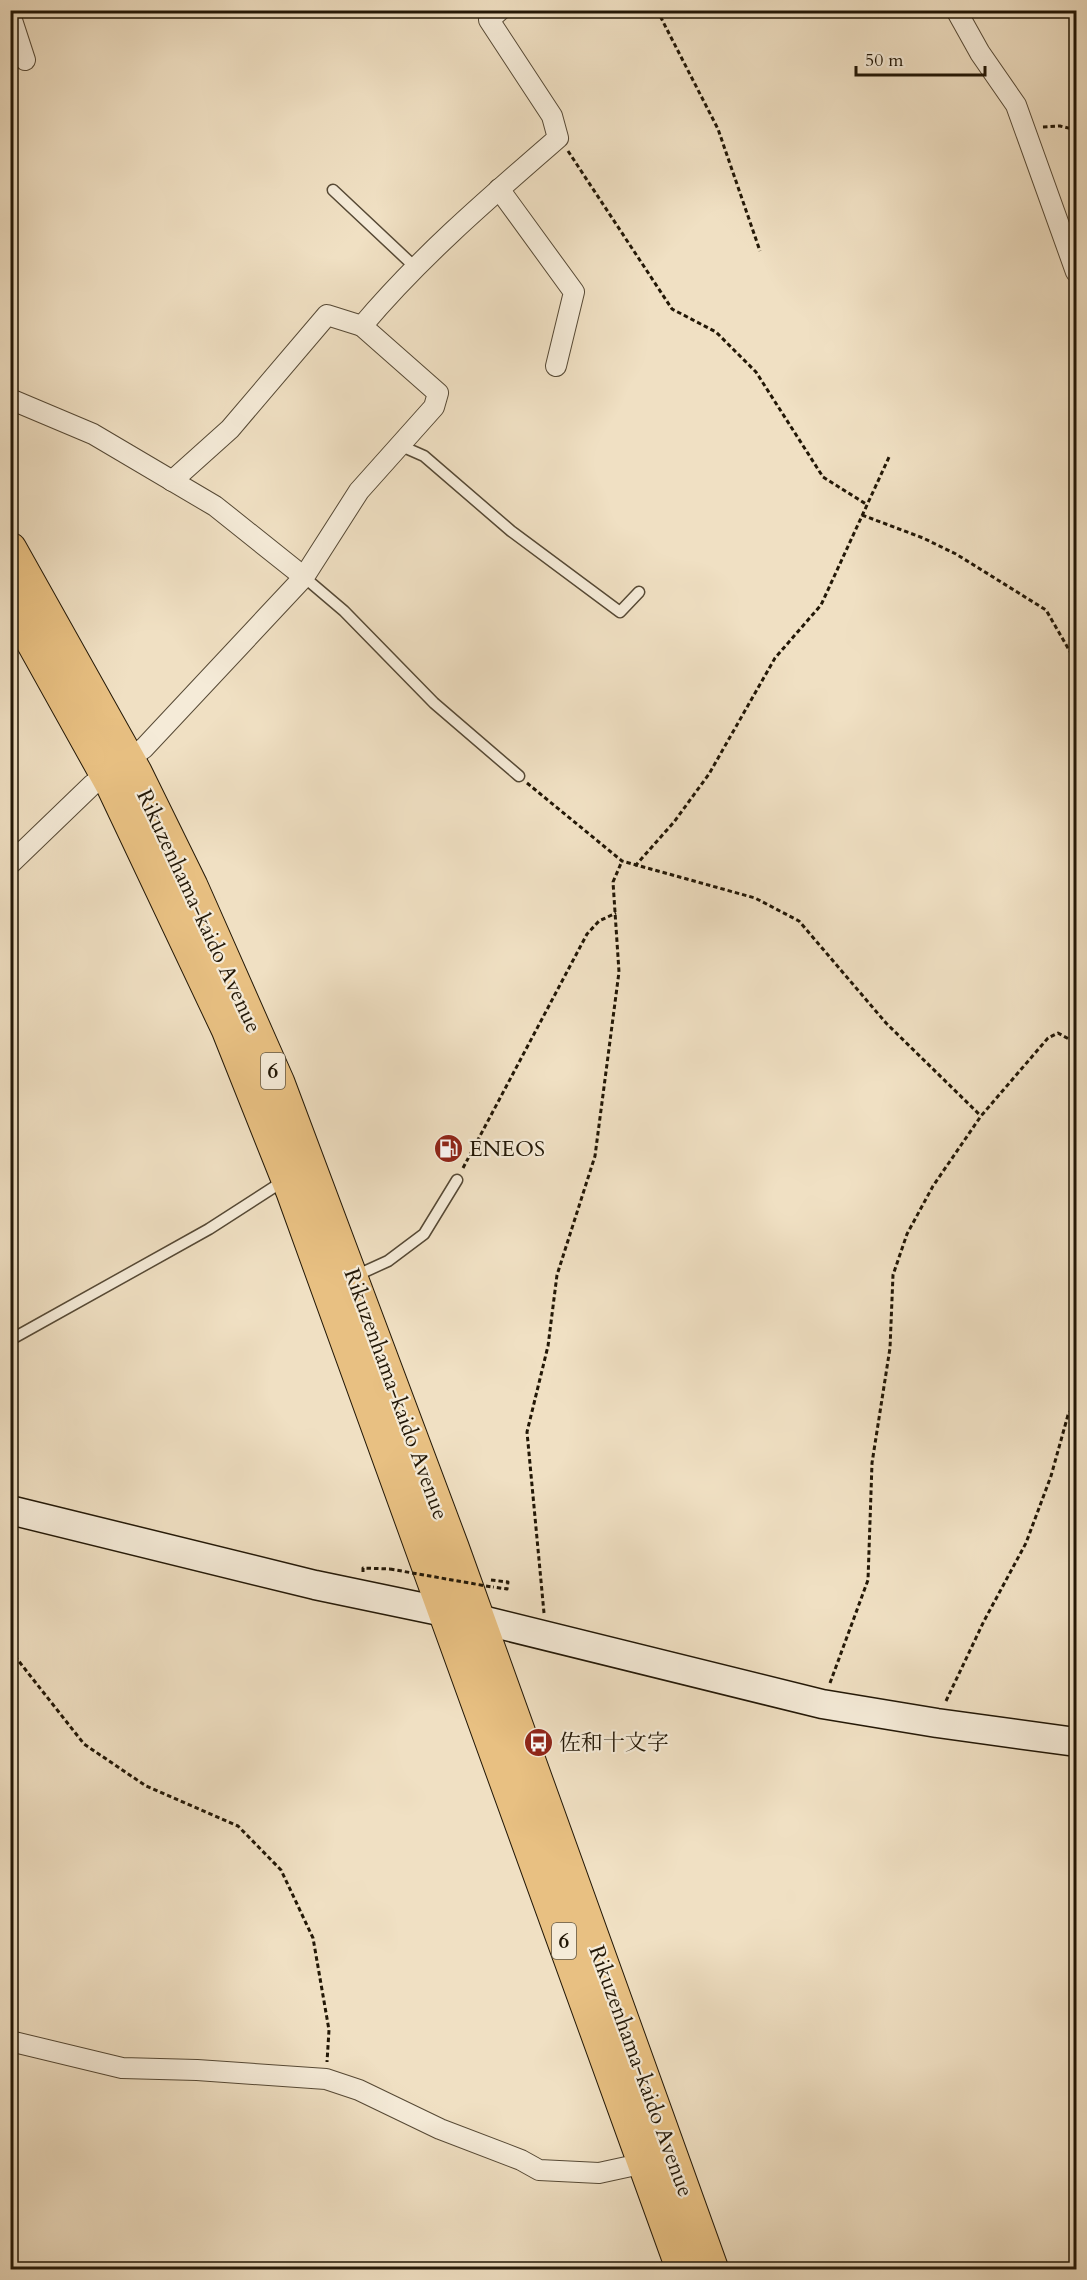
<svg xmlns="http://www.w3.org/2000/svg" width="1087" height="2280" font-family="Cardo,'Noto Serif JP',serif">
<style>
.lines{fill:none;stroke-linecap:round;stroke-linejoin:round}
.lane-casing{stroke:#564935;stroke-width:13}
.street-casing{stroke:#564935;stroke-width:22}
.secondary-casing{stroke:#221706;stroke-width:31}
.highway-casing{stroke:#221706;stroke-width:35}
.path{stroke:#221706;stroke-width:3;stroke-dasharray:4.5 3;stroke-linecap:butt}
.lane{stroke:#f5ebd8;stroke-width:10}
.street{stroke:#f5ebd8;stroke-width:20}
.secondary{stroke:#f5ebd8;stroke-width:28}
.highway{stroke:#e8c082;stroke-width:33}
.path-bridge{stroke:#221706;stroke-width:3;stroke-dasharray:4.5 3;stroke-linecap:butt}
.labels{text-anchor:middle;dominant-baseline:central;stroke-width:4.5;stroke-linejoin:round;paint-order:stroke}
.shield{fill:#f5ebd8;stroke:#615745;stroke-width:1.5}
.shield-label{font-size:21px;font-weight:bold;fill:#221706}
.street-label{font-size:22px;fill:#221706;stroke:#f5ebd8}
.poi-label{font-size:22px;fill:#221706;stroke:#f5ebd8;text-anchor:start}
</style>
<rect width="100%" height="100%" fill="#f0e0c3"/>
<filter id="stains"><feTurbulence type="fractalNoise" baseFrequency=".00333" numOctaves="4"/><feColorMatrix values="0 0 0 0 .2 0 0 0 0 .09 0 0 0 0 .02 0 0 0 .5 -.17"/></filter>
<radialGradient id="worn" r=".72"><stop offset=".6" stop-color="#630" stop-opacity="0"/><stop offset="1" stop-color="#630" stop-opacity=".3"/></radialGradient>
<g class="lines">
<defs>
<g id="lane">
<polyline points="333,190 416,268"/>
<polyline points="399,445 424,456 511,531 620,612 639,592"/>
<polyline points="304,577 344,611 434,703 519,776"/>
<polyline points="353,1277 388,1261 424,1234 457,1180"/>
<polyline points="10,1340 209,1229 285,1180"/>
</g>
<g id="street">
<polyline points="956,10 980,53 1016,105 1076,272"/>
<polyline points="10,14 25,60"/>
<polyline points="499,189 574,292 556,366"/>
<polyline points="10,399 93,434 215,506 304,577"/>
<polyline points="172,481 230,429 327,315 362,326"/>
<path d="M10,864L92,785L144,748L304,577L359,491L434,407L438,393L362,326C420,257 490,197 558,138L552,116L489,20L500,10"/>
<polyline points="10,2041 122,2068 197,2070 326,2079 359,2090 440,2129 521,2160 539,2170 599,2173 645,2163"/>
</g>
<polyline id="secondary" points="10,1510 315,1585 478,1619 822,1704 937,1723 1076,1742"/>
<g id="highway">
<polyline points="10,549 135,772 191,886 278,1083 452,1547 712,2270"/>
<polyline points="10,601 113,786 228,1029 293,1192 683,2270"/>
</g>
</defs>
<use href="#lane" class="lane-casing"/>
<use href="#street" class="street-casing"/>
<use href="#secondary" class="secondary-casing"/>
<use href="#highway" class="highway-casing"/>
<g class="path">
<polyline points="657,10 718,129 760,251"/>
<polyline points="1043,127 1060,126 1076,130"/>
<polyline points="568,151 672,309 716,332 756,372 823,477 866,504"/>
<polyline points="862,515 923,538 956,554 1046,610 1076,662"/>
<polyline points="527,783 622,861 755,898 799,921 886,1023 981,1116"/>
<polyline points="635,866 674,822 709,774 775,658 821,605 890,455"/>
<polyline points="463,1168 587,934 599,921 616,913"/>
<polyline points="363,1572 363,1568 390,1569"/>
<polyline points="491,1580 508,1582 507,1589 493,1587"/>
<polyline points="544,1613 527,1432 548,1346 557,1275 595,1156 619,972 613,882 622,861"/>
<polyline points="10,1650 84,1744 146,1786 238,1826 281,1870 313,1938 329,2030 327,2062"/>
<polyline points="830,1683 868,1580 872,1463 890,1348 893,1275 907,1234 933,1186 981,1116 1048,1038 1058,1033 1076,1043"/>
<polyline points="946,1701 984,1621 1026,1543 1051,1476 1068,1415 1076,1401"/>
</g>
<use href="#lane" class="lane"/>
<use href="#street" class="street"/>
<use href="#secondary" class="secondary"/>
<use href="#highway" class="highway"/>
<polyline class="path-bridge" points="390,1569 492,1587"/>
</g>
<defs>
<symbol id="fuel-disc" viewBox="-11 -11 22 22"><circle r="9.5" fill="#8f2418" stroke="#f5ebd8"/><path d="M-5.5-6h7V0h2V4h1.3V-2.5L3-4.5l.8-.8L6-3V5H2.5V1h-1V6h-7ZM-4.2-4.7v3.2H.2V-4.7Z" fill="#fff"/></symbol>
<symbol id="bus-disc" viewBox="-11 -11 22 22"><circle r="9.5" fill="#8f2418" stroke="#f5ebd8"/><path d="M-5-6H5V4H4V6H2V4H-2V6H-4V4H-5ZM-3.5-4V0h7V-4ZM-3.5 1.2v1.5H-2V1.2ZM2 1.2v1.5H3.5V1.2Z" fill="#fff"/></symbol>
</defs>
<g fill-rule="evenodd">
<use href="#fuel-disc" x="432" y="1132" width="33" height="33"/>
<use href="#bus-disc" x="522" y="1726" width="33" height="33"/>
</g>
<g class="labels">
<g class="shield">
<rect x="261" y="1053" width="24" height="36" rx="4.5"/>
<rect x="552" y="1923" width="24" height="36" rx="4.5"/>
</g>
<g class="shield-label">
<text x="273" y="1071">6</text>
<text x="564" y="1941">6</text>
</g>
<g class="street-label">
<text transform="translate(199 911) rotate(65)">Rikuzenhama-kaido Avenue</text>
<text transform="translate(396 1394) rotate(70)">Rikuzenhama-kaido Avenue</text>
<text transform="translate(641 2071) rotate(70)">Rikuzenhama-kaido Avenue</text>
</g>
<g class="poi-label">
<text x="469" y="1149">ENEOS</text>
<text x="559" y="1743">佐和十文字</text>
</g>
</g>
<rect width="1087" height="2280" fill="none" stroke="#f0e0c3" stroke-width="36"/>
<rect x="12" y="12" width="1063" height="2256" fill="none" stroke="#221706" stroke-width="3"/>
<rect x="18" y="18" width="1051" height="2244" fill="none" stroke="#221706" stroke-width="1.5"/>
<path d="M856 66v9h129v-9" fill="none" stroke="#221706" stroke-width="3"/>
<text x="865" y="66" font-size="18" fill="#221706" stroke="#f5ebd8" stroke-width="4.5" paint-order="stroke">50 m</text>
<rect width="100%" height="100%" filter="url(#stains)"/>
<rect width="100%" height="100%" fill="url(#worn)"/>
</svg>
